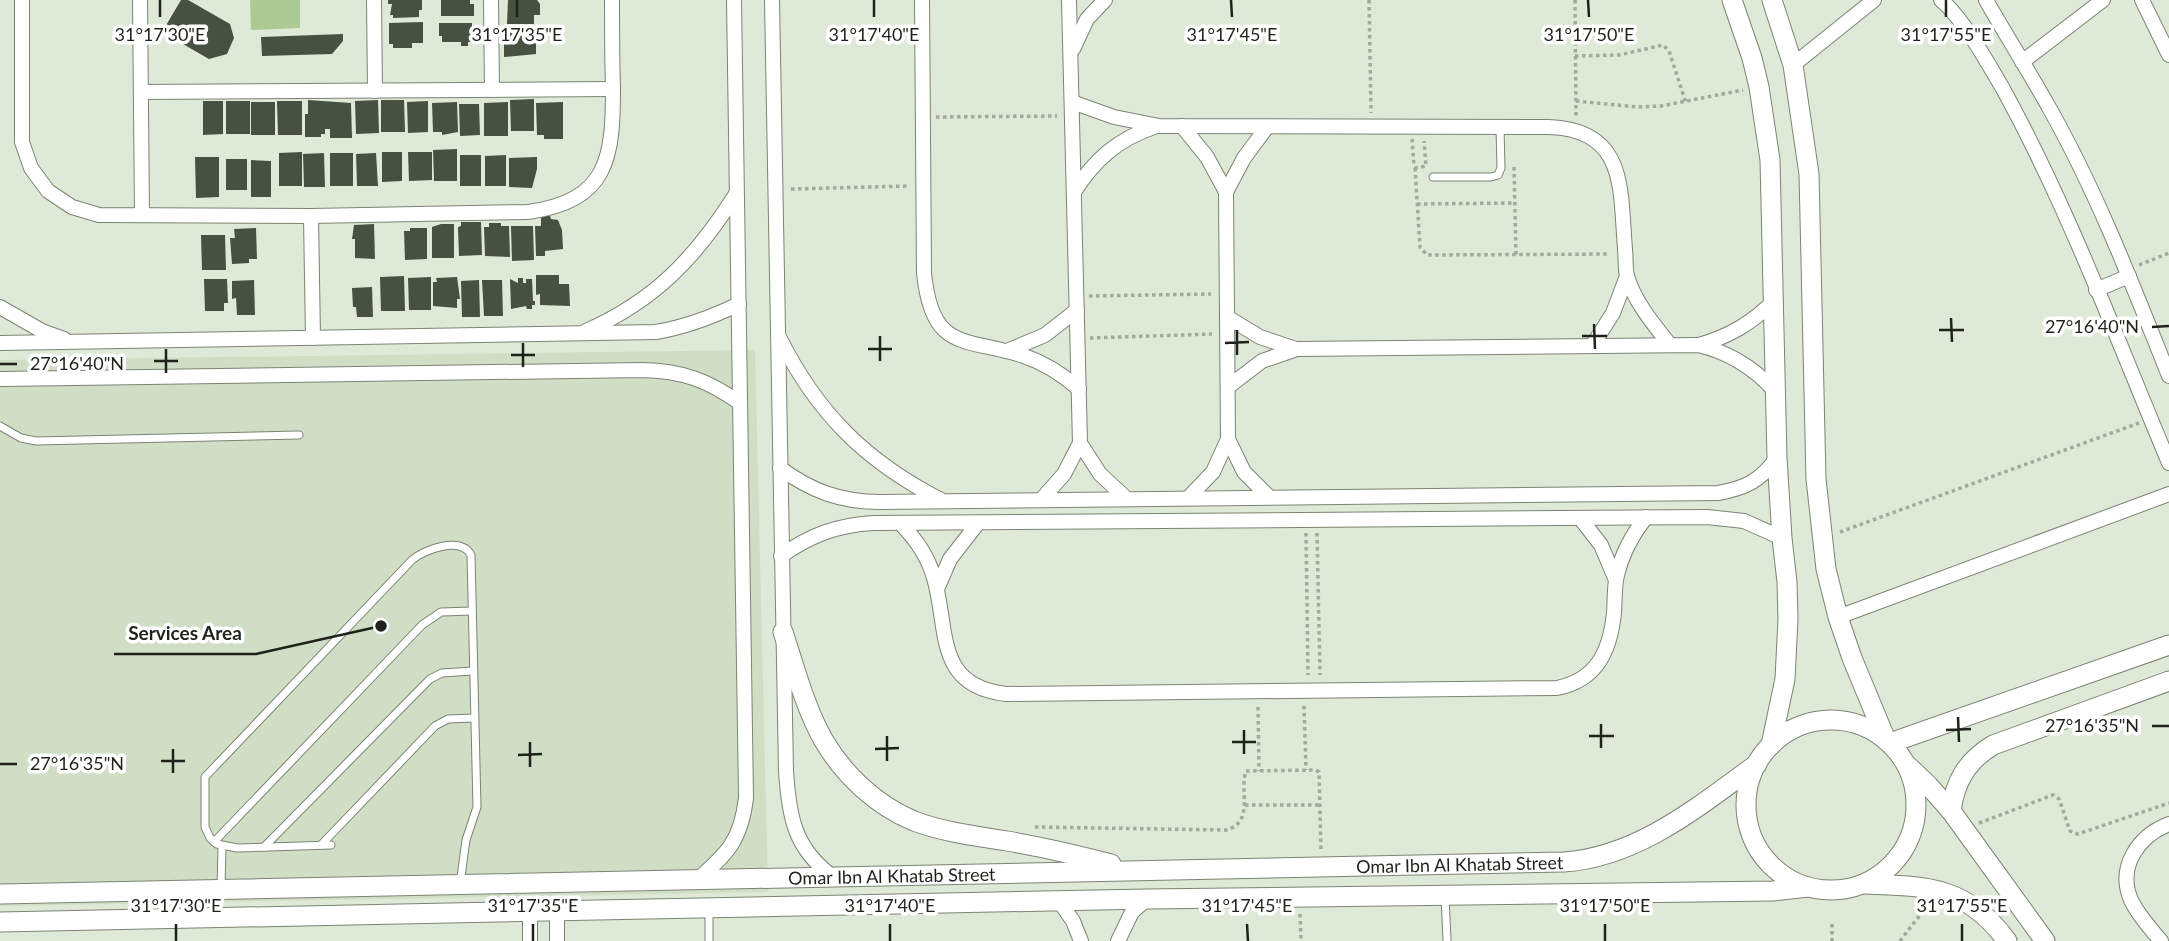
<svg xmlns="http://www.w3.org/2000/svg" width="2169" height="941" font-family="Lato,sans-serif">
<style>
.built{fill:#d0dec6}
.green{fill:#adca95}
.building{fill:#485041}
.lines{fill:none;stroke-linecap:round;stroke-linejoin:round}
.service-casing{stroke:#7b8474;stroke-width:9}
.minor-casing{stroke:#7b8474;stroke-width:16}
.tertiary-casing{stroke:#7b8474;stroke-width:21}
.path{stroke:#a2aa9c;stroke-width:3.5;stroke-dasharray:3.5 3.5;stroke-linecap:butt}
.service{stroke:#fff;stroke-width:7}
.minor{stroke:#fff;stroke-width:14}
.tertiary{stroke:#fff;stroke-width:19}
.ticks{fill:none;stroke:#1e221b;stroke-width:2.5}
.labels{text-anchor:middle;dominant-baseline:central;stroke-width:7;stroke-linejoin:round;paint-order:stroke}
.street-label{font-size:18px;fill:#1e221b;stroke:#fff}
.ticks-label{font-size:18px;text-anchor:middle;fill:#1e221b;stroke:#fff;stroke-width:7;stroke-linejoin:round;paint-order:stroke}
.leader{fill:none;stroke:#1e221b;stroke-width:2.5}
.callout-dot{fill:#1e221b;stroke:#fff;stroke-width:2.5}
.callout-label{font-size:19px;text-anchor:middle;font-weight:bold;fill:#1e221b;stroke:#fff;stroke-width:7;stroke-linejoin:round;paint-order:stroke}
</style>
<rect width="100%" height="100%" fill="#dfe9d7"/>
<polygon class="built" points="755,350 768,892 0,906 0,360"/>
<polygon class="green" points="250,0 300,0 300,28 251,30"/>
<g class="building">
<polygon points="181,0 188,0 230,24 234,38 227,54 209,59 162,32"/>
<polygon points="388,0 422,0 422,10 419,10 419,17 393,18 393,15 390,15 392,4 388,4"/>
<polygon points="441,0 470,0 470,4 474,4 474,16 441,16"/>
<polygon points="508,0 537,0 540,4 540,15 534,15 534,24 507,24"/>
<polygon points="423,22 423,43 412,43 412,48 393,48 393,44 389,44 389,23"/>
<polygon points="439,23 472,23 472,42 468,42 468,46 461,46 461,42 442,42 442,36 439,36"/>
<polygon points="536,28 536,54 504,57 504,42 507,42 507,37 503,37 503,32 507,32 507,29"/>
<polygon points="343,34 343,41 332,54 262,56 261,37"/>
<polygon points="534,99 534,131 511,131 510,100"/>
<polygon points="308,100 351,103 352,138 330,138 330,129 325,129 325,134 321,134 321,137 305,137 305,114 308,114"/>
<polygon points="378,100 379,133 356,134 355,101"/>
<polygon points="381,100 404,100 405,132 381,132"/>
<polygon points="203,101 223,101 223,134 203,135"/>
<rect x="226" y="101" width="24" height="33"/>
<polygon points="277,101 302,101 302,135 278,135"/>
<polygon points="428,101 428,132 408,133 407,102"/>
<rect x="251" y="102" width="24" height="33"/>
<polygon points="457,102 458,132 442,135 442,132 433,132 432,103"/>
<polygon points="508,102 508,136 484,136 484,103"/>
<polygon points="563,102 563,139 544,139 544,135 537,135 536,103"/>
<polygon points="459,104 479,104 480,135 460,136"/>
<polygon points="457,149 457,181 434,181 433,150"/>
<polygon points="302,152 302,186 279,186 279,153"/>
<polygon points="382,152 402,152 402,181 382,182"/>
<polygon points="408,152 432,152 432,180 409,181"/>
<polygon points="324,153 325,187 304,187 303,154"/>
<rect x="330" y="153" width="23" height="33"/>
<polygon points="376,153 378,186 357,186 356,154"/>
<rect x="460" y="155" width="21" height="31"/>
<polygon points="506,155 506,186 485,186 485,156"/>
<polygon points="195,157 219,157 219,197 196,198"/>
<polygon points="537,157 537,169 532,188 509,187 509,158"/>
<rect x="226" y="159" width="21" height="31"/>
<polygon points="251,160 271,161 271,197 251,197"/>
<polygon points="541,216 550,216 551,219 558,220 562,230 563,249 545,251 545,256 536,256 535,226 541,226"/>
<polygon points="461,222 481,222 482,255 459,256 458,227 461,226"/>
<polygon points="489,223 501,223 501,226 509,226 510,257 485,256 484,227 489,227"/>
<polygon points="374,224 375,259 355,258 355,239 352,239 354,225"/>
<polygon points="441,224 454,224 454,258 432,258 432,227"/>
<polygon points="511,226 533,226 534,260 512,261"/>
<polygon points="256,228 257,259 249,259 249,263 232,264 230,238 235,238 234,229"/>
<polygon points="410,228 427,228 427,259 405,260 404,231 410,231"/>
<polygon points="201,235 225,235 226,270 202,270"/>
<polygon points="536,275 559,275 559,284 569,284 570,306 540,305 540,294 536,295"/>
<polygon points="404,276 405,311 381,311 380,277"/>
<polygon points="431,277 431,310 409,310 408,278"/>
<polygon points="457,277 460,299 457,299 457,308 433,306 433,282 437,282 436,278"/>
<polygon points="518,278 523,278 523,283 526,283 526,279 532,279 533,301 535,301 535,305 532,305 532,309 527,309 526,306 511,309 510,279 518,283"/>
<polygon points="204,279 227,279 228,303 224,303 224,311 205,311"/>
<polygon points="254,280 255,315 237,315 236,298 232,299 232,281"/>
<polygon points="479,280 480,317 462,317 461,281"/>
<polygon points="482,280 502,280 503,316 484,316"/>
<polygon points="372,287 373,317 357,317 356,307 353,307 352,288"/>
</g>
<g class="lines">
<defs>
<g id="service">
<polyline points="1433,177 1491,177 1498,175 1501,168 1500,127"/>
<polyline points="0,426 21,438 36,441 299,435"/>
<polyline points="214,842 422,625 441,612 472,611"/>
<polyline points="321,845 435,726 448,719 474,718"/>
<path d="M331,845L237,848L217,844L210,838L205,827V777L412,560C425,549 461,536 471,555L477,807L466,840L460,884"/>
<polyline points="264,847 430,679 442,673 473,671"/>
<polyline points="221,888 222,846"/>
<polyline points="1445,896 1447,940"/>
<polyline points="709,908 709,941"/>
</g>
<g id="minor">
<path d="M22,0V142L31,168L48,191L72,207L99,215L311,216L528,212C609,201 613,157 613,87C612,58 612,29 612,0"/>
<polyline points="140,0 142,215"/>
<polyline points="374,0 375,91"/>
<polyline points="491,0 492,90"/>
<path d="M772,0L786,771C789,817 794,848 833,877"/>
<path d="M922,0L924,273C932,352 964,337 1024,356C1045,363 1062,374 1079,389"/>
<path d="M1941,0C1963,18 1987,62 2002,87C2068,207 2116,337 2169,463"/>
<path d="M1986,0C2007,37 2030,73 2051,111C2098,195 2133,286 2169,376"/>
<polyline points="2142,0 2169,55"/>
<polyline points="1073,49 1087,19 1105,0"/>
<polyline points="2022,62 2103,0"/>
<polyline points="1793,65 1874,0"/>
<polyline points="141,92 613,89"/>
<path d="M1072,102L1114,117L1159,126L1549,127C1627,130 1620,189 1625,249C1626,258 1625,268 1627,276C1634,301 1654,325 1670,345"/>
<polyline points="1182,126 1207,157 1226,192"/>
<polyline points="1267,127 1244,158 1226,192 1228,439 1244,472 1269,497"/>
<path d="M1074,192C1094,160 1118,139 1154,127"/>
<polyline points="311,216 313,338"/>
<polyline points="2096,290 2129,276"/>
<polyline points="0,307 42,331 64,339"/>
<polyline points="1227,317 1260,337 1296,349"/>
<path d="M586,331C656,300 696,257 736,194"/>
<path d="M779,337C817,413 865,461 941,500"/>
<path d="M0,343L656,332C686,327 712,317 739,304"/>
<path d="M1699,345C1730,336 1752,323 1775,300"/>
<polyline points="1592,346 1613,313 1627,276"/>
<polyline points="1007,351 1045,335 1077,310"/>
<path d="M0,379L642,370C683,371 707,380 740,403"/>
<path d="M1228,387L1262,361L1297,349L1698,345C1729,352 1753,367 1775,391"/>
<polyline points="1080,443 1100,474 1127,499"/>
<path d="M780,468C811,491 841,502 880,502L1718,493C1746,488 1760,481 1777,458"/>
<polyline points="1188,498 1213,472 1228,439"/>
<polyline points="1041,500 1064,474 1080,443 1069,0"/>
<polyline points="1580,518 1601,545 1615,578"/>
<path d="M900,523C916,539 928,556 934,578C949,629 934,686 1006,694L1557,688C1597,680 1610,651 1614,613C1615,600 1614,587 1617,575C1622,553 1632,535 1646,517"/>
<path d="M781,556C810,535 838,525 873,523L1707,517L1744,521L1782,538"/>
<polyline points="937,589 950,559 978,523"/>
<polyline points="1838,617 2169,494"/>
<path d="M697,880C728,853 741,840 746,798L734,0"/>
<polyline points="1059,901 1073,921 1081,941"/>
<polyline points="530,911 530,941"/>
<polyline points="557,941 557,911"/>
<polyline points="1118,941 1132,912 1147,899"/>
<path d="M2161,941C2150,928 2138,915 2131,900C2117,867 2138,836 2169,824"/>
</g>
<g id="tertiary">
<polyline points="1732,0 1752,58 1759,87 1770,160 1777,458 1782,538 1787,582 1788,619 1785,679 1771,745"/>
<polyline points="1772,0 1793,65 1809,174 1816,479 1826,569 1838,617 1852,658 1886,740"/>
<path d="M783,632C795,668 805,708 824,741C844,775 877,806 914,821C943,832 976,836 1007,841C1042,847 1077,855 1111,864"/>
<circle cx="1831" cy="805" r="85"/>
<polyline points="1890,743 2169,645"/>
<polyline points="1908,766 1928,785 1951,811 2045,941"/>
<path d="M1951,811C1955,781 1967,761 1993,745L2169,681"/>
<path d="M1865,884C1927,886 1967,886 2007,941"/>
<path id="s1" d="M0,894L1564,862C1638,857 1699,806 1757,764"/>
<polyline points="0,922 1147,899 1773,891 1808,887"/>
</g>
</defs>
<use href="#service" class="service-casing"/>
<use href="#minor" class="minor-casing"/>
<use href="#tertiary" class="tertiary-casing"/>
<g class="path">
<polyline points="1369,0 1371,113"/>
<polyline points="1575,0 1576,117"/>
<polyline points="1575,56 1619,55 1663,45 1669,51 1686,103"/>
<polyline points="1576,101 1637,107 1661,106 1743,90"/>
<polyline points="936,117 1057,116"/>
<polyline points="1412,139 1414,165 1416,168 1426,166 1424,141"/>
<polyline points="1514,167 1516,255"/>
<polyline points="1415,168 1420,247 1427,255 1609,254"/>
<polyline points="791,189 910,186"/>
<polyline points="1417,204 1515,203"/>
<polyline points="2139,265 2169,253"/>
<polyline points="1089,296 1211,294"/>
<polyline points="1090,338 1212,334"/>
<polyline points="1840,532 2139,423"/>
<polyline points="1306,533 1308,675"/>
<polyline points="1317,533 1320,675"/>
<polyline points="1304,706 1306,770"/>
<polyline points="1258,707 1259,771"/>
<polyline points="1245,805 1320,805"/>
<polyline points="1979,823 2053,795 2059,799 2070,831 2078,834 2169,803"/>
<path d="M1035,827L1226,830C1255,822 1239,792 1246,771L1316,770L1319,772L1321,850"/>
<polyline points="1300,914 1301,941"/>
<polyline points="1832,924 1832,941"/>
<polyline points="1900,941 1927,906"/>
</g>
<use href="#service" class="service"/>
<use href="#minor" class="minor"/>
<use href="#tertiary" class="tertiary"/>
</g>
<path class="ticks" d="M160,0V17M517,0V17M874,0V17M1231,0L1232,17M1588,0L1589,17M1946,0V17M1951,318L1952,342M1594,324L1595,349M2152,327L2169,326M1237,330V355M1939,330H1964M880,336V361M1582,336H1607M523,343V367M1225,343L1249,342M166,349V373M868,349H892M511,355H535M154,361H178M0,364H17M1958,717L1959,742M1601,724V748M2152,726H2169M1244,730V754M1946,730L1971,729M887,736V761M1589,736H1614M530,742V767M1232,742H1256M173,749V773M875,749L899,748M518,755L542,754M161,761H185M0,764H17M176,924V941M533,924V941M890,924V941M1247,924L1248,941M1605,924V941M1962,924V941"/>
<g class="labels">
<g class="street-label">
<text stroke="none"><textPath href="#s1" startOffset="1460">Omar Ibn Al Khatab Street</textPath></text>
<text stroke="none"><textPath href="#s1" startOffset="892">Omar Ibn Al Khatab Street</textPath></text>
</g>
</g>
<g class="ticks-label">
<text x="160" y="41">31°17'30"E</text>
<text x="517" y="41">31°17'35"E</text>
<text x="874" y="41">31°17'40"E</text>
<text x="1232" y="41">31°17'45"E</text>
<text x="1589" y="41">31°17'50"E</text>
<text x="1946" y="41">31°17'55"E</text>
<text x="2092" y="333">27°16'40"N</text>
<text x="77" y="370">27°16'40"N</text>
<text x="2092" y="732">27°16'35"N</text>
<text x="77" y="770">27°16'35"N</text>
<text x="176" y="912">31°17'30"E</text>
<text x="533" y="912">31°17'35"E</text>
<text x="890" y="912">31°17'40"E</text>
<text x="1247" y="912">31°17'45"E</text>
<text x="1605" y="912">31°17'50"E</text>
<text x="1962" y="912">31°17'55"E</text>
</g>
<path class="leader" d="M381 626L256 654H114"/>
<circle class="callout-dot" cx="381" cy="626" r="7"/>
<g class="callout-label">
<text x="185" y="640">Services Area</text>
</g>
</svg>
